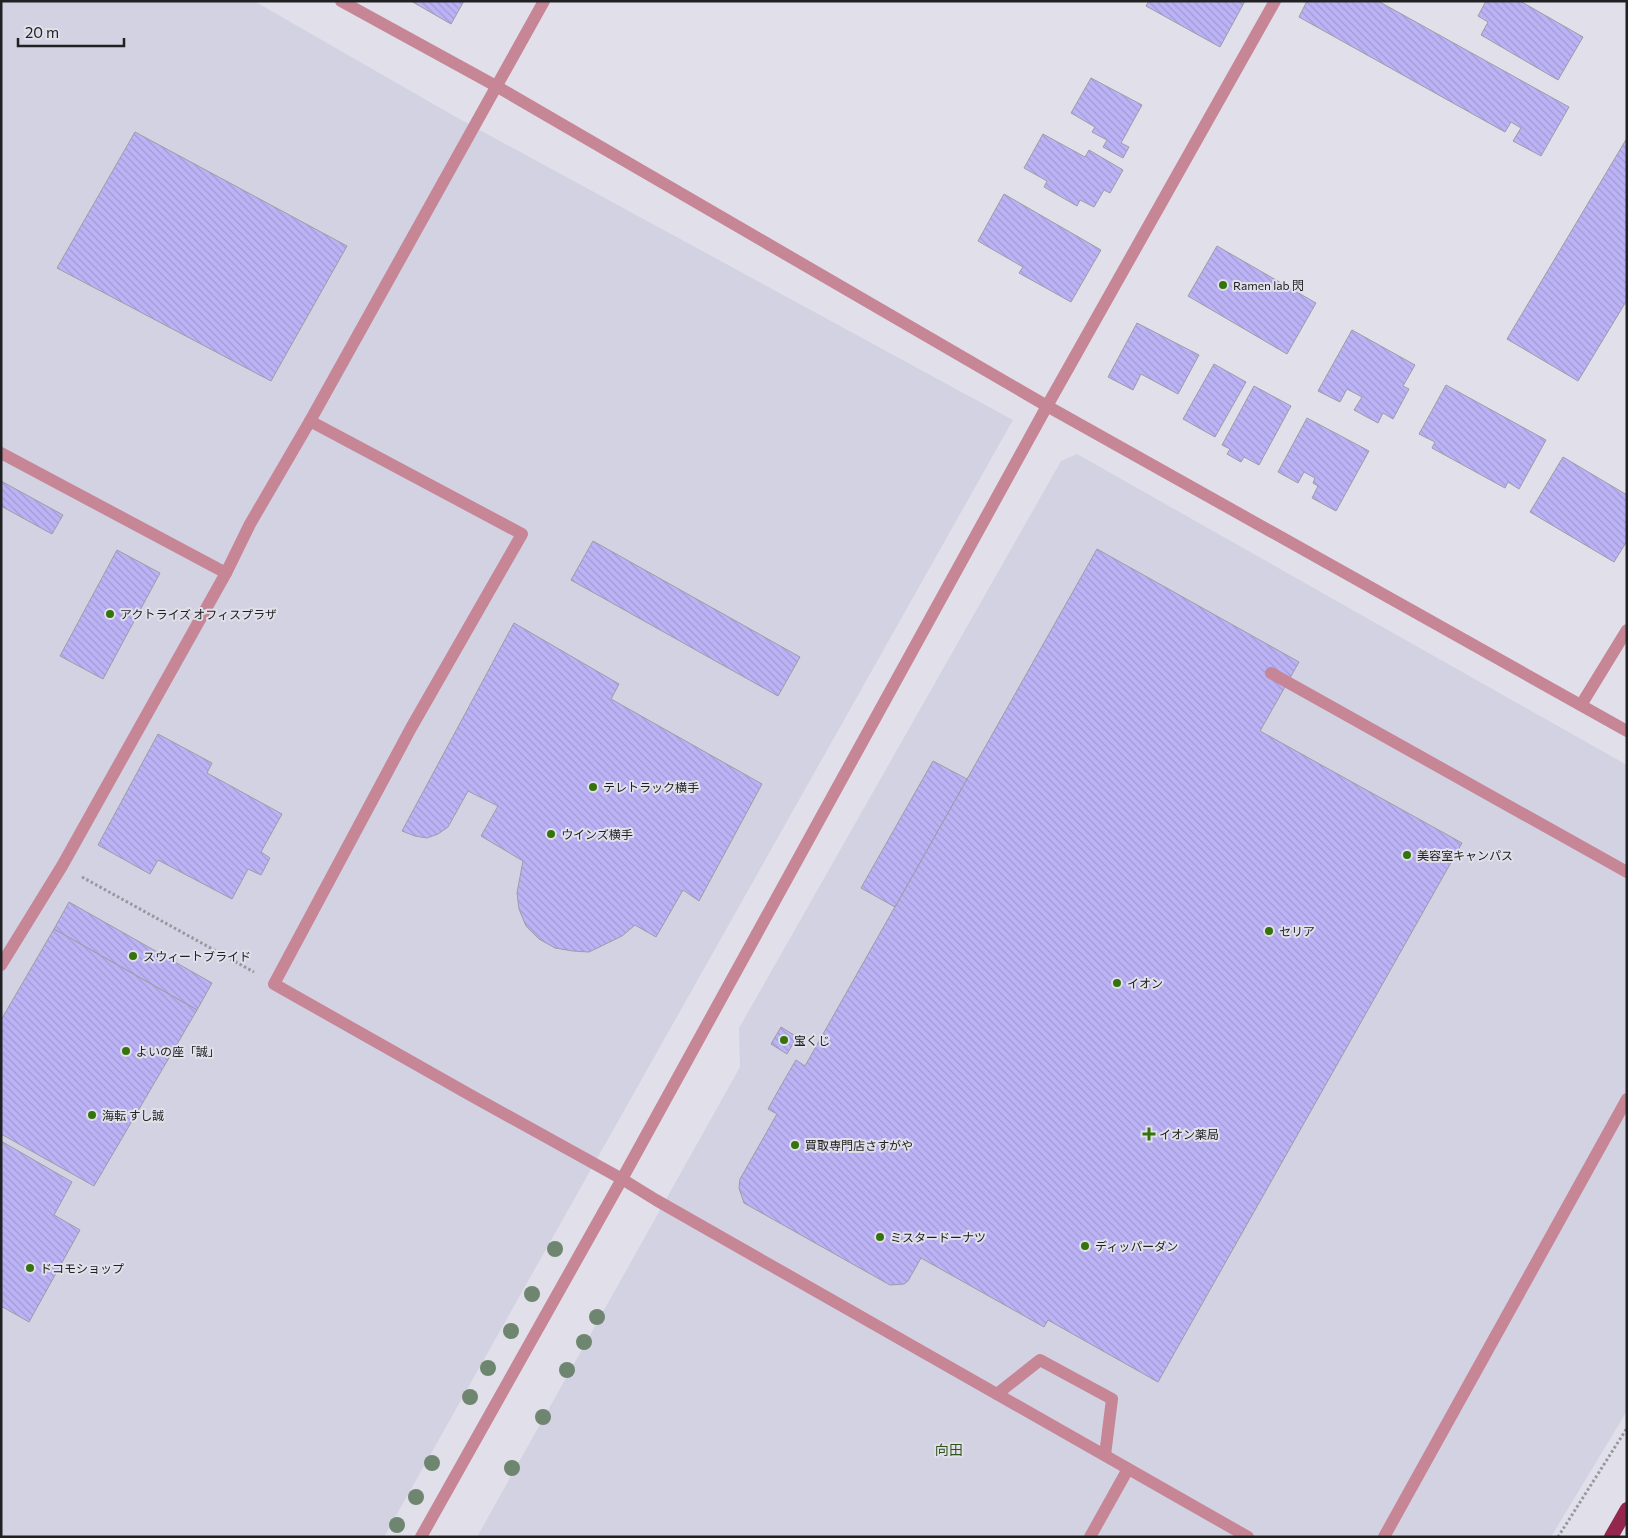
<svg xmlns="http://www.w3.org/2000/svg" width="1628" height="1538" font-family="Commissioner,'Noto Sans JP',sans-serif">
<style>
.built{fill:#d3d2e2}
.building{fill:url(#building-back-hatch);stroke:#9d9ca5}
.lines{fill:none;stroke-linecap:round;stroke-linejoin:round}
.path{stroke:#97979e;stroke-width:3;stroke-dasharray:2.5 2.5;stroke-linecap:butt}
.service{stroke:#c68696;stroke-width:12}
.minor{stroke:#c68696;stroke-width:12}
.tertiary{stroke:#c68696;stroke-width:12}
.trunk{stroke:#94274e;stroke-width:14}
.tree{fill:#6e8570}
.poi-dot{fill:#35740d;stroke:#e1e0ea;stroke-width:2}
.labels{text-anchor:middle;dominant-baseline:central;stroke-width:4;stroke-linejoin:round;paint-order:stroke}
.poi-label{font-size:12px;fill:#212124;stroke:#e1e0ea;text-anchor:start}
.neighbourhood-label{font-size:14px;fill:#2e561a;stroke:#e1e0ea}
</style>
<defs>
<pattern id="building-back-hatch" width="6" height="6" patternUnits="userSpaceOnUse" patternTransform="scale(1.25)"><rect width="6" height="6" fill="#bcb3f6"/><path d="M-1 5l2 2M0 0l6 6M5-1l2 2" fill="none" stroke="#a19ad3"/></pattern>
</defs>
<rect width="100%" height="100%" fill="#e1e0ea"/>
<g class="built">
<polygon points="1,1 254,1 456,117 1013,420 384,1537 1,1537"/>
<polygon points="1077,454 1627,765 1627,1411 1551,1537 477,1537 740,1067 739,1028 1061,461"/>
</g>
<g class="building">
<polygon points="411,1 464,1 451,24"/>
<polygon points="1149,1 1245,1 1220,47 1146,6"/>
<polygon points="1307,1 1378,1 1569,107 1541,156 1513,141 1521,128 1511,122 1505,132 1299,17"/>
<polygon points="1486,1 1520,1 1583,37 1558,80 1481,35 1488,22 1478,16"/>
<polygon points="1091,78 1142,105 1121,143 1129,147 1123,158 1103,147 1107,140 1092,132 1095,127 1071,113"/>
<polygon points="135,132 347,246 271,381 57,268"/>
<polygon points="1043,134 1085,157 1089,150 1123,170 1110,193 1104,190 1094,207 1080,200 1077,206 1044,187 1047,181 1024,168"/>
<polygon points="1627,138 1627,300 1578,381 1507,339"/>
<polygon points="1004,194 1101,250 1071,302 1019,273 1023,267 978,241"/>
<polygon points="1217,246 1316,303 1287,354 1188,296"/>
<polygon points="1137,323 1199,355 1178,394 1141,374 1133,390 1108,377"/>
<polygon points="1352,330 1415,365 1403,386 1409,389 1393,419 1383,413 1378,423 1354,410 1362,397 1347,389 1340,402 1318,391"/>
<polygon points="1214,364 1246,382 1215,437 1183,419"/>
<polygon points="1446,385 1546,440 1519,489 1508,482 1505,488 1432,448 1435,442 1419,434"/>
<polygon points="1254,386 1291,406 1259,465 1244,457 1241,462 1227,454 1230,449 1222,445"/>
<polygon points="1307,418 1369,451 1336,511 1312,498 1318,486 1313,483 1315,478 1304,472 1298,483 1278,472"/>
<polygon points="1563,457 1627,495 1627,541 1614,562 1530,512"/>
<polygon points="1,481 63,515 52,534 1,506"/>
<polygon points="593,541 800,657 778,696 571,580"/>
<polygon points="1097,549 1299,662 1260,731 1462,843 1158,1382 1048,1320 1044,1327 921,1258 908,1281 904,1284 890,1285 744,1203 739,1188 740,1179 777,1114 768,1109 782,1084 796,1060 805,1066"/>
<polygon points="117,550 160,573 103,679 60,656"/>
<polygon points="514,623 619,684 611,699 762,784 699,901 683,890 656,937 635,925 622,936 589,952 573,951 555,948 539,939 526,926 519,909 517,893 523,861 481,836 498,806 468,791 448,827 438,834 427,838 415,836 402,831"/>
<polygon points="158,734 212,763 207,773 282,814 261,852 270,858 261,875 248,869 232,899 158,860 150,874 98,845"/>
<polygon points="933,761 967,779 895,907 861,888"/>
<polygon points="69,902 212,983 197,1010 54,929"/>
<polygon points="54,929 197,1010 94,1186 1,1134 1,1020"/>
<polygon points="781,1027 797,1037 787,1054 771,1044"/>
<polygon points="1,1141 72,1182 54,1215 80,1230 29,1322 1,1306"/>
</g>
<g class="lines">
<g class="path">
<polyline points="82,877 254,972"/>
<polyline points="1558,1537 1627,1428"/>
</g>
<g class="service">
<polyline points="310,421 522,534 411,728 274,984 472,1096 622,1179 656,1200 1248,1537"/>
<polyline points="1271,673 1627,872"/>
<polyline points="997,1394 1040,1360 1112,1399 1105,1455"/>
<polyline points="1090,1537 1128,1469"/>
<polyline points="1384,1537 1627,1099"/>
</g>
<g class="minor">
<polyline points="341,1 496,86 1047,406 1627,731"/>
<polyline points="1047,406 1275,1"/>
<polyline points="1,453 226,573"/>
<polyline points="1581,705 1627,630"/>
<polyline points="1,965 62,866 100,798 226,573 250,524 310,421 544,1"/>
</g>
<polyline class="tertiary" points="421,1537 622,1179 1047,406"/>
<polyline class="trunk" points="1611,1537 1627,1509"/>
</g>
<g class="tree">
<circle cx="555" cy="1249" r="8"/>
<circle cx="532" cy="1294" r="8"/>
<circle cx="597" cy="1317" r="8"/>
<circle cx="511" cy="1331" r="8"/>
<circle cx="584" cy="1342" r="8"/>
<circle cx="488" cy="1368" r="8"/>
<circle cx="567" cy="1370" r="8"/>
<circle cx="470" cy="1397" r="8"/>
<circle cx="543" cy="1417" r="8"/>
<circle cx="432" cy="1463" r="8"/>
<circle cx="512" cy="1468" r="8"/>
<circle cx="416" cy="1497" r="8"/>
<circle cx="397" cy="1525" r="8"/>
</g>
<g class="poi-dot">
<circle cx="1223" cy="285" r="5"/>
<circle cx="110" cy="614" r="5"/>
<circle cx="593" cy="787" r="5"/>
<circle cx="551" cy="834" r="5"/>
<circle cx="1407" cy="855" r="5"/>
<circle cx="1269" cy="931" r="5"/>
<circle cx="133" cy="956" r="5"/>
<circle cx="1117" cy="983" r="5"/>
<circle cx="784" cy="1040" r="5"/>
<circle cx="126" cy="1051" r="5"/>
<circle cx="92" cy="1115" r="5"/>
<path d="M1146.5 1126.5h5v5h5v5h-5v5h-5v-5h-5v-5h5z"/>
<circle cx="795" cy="1145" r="5"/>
<circle cx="880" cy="1237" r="5"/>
<circle cx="1085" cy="1246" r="5"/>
<circle cx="30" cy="1268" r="5"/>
</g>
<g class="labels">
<g class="poi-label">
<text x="1233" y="285">Ramen lab 閃</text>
<text x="120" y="614">アクトライズ オフィスプラザ</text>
<text x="603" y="787">テレトラック横手</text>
<text x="561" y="834">ウインズ横手</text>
<text x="1417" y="855">美容室キャンパス</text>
<text x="1279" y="931">セリア</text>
<text x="143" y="956">スウィートブライド</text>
<text x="1127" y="983">イオン</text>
<text x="794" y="1040">宝くじ</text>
<text x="136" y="1051">よいの座「誠」</text>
<text x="102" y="1115">海転 すし誠</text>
<text x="1159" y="1134">イオン薬局</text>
<text x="805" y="1145">買取専門店さすがや</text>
<text x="890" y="1237">ミスタードーナツ</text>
<text x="1095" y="1246">ディッパーダン</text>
<text x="40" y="1268">ドコモショップ</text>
</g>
<g class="neighbourhood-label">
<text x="949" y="1449">向田</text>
</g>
</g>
<rect width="1628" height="1538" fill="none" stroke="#212124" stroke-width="5"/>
<path d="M18 38v8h106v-8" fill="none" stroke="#212124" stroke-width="2.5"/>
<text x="25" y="38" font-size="15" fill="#212124" stroke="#e1e0ea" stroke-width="4" paint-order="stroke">20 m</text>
</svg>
